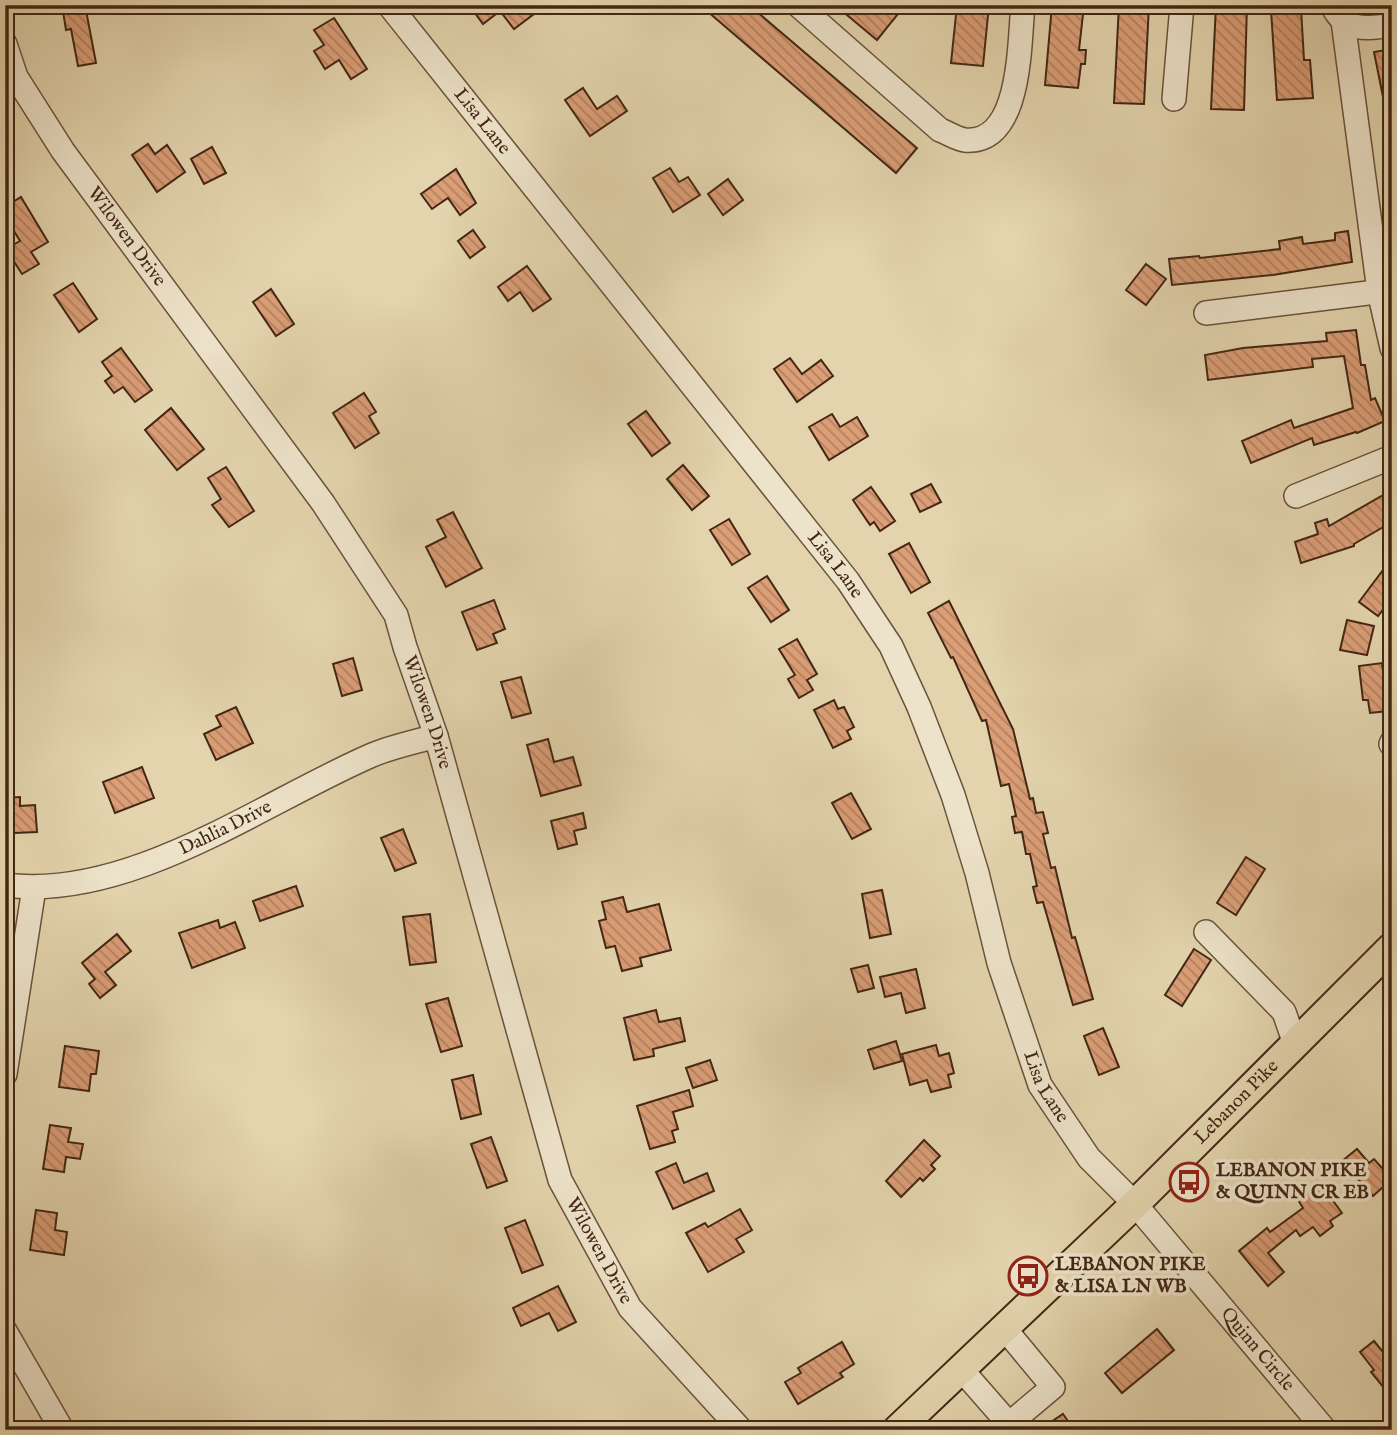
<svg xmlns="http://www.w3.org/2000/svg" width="1397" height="1435" font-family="'IM FELL English',serif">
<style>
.building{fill:url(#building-back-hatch);stroke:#432614;stroke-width:2}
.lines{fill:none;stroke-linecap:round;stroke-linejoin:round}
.minor-casing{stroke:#6b523a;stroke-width:26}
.major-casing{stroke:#432614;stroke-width:32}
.minor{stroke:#ede3ca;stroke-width:23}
.major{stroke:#e3d4ad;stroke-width:28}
.labels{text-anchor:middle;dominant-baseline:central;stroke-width:7;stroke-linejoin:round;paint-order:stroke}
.street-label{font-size:19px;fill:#432614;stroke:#ede3ca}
.poi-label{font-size:19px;font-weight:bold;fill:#432614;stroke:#ede3ca;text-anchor:start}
</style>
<defs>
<pattern id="building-back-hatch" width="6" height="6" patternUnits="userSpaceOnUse" patternTransform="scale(1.75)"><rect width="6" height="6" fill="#db9e77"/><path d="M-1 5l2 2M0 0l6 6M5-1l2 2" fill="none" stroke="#b38160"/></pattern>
</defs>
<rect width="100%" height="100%" fill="#e3d4ad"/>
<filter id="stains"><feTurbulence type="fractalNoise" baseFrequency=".00286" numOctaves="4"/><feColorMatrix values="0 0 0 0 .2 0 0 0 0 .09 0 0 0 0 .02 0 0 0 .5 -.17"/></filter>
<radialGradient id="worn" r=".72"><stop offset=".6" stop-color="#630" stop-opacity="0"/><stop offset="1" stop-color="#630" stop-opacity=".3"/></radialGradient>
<g class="building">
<polygon points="62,5 85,5 96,63 78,66 71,29 66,30"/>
<polygon points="469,5 546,5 514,29 500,11 483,24"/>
<polygon points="700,5 749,5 917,148 896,173"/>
<polygon points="835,5 887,5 898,14 877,40"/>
<polygon points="957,5 989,5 983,66 951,63"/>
<polygon points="1052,5 1084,5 1079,50 1086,50 1085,64 1081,64 1078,88 1045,85"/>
<polygon points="1119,5 1149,5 1144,104 1114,103"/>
<polygon points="1216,5 1247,5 1244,110 1211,109"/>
<polygon points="1301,8 1304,60 1310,60 1313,98 1277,100 1271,10"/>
<polygon points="334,18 367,69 351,79 339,60 325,69 314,51 324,45 314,30"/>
<polygon points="1392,49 1392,106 1385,107 1374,52"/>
<polygon points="583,88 597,109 617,96 627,111 590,136 565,100"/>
<polygon points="148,144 155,154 167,145 185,172 157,192 132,155"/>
<polygon points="212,147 226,173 204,184 191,159"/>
<polygon points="670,168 679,182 688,177 700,195 673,212 653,178"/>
<polygon points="456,169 476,203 460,215 448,198 432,209 421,194"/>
<polygon points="728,179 743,200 723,215 708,194"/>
<polygon points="21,197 48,242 31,252 39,264 22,274 6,249 20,241 5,216 5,207"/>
<polygon points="473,230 485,247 470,258 458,241"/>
<polygon points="1348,231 1352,262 1273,275 1172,285 1169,259 1199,256 1200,258 1280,249 1279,241 1302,237 1303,244 1335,240 1335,233"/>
<polygon points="1146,264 1166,279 1146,305 1126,290"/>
<polygon points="527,266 551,299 533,311 520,292 508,301 498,287"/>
<polygon points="73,283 97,319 79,332 54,295"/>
<polygon points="271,289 294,324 276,336 253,302"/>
<polygon points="1356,330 1361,365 1365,365 1371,400 1375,398 1385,421 1357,433 1356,432 1314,445 1312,438 1251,463 1242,441 1291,420 1294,428 1353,408 1344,356 1312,359 1313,367 1208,380 1205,355 1243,348 1327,341 1326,333"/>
<polygon points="121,348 152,390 135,402 123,387 114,393 105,381 112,376 102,362"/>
<polygon points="790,358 802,374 821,360 833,376 797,402 774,369"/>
<polygon points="364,393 376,412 369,416 379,433 355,448 333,413"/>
<polygon points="171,408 204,449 177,470 145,430"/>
<polygon points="646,411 670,443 652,456 628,424"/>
<polygon points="832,414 840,427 857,417 868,436 829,460 809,427"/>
<polygon points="683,465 709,496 692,510 667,479"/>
<polygon points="226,467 254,511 229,527 212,505 221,499 208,478"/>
<polygon points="931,484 941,502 920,512 911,494"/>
<polygon points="871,487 895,521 880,531 874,522 870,525 853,500"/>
<polygon points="1392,490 1392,522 1354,544 1354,546 1301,563 1295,542 1318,534 1315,523 1327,519 1329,526"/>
<polygon points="453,512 482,568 446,587 426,547 446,537 437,520"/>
<polygon points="729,519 750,554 732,565 710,530"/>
<polygon points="909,543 930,582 911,593 889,554"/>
<polygon points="1392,558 1392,598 1378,616 1359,602"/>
<polygon points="767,576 789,610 771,622 748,588"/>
<polygon points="494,600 505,629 493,634 497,643 477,650 462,612"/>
<polygon points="949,601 1013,729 1030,799 1033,798 1036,813 1043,812 1048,833 1043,834 1051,868 1055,867 1072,938 1075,937 1093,999 1073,1005 1043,902 1037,903 1033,887 1037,886 1030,854 1026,854 1022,832 1015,833 1012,817 1016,816 1009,784 1001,786 986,720 982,721 953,657 951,658 928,613"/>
<polygon points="1347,620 1374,626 1367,655 1340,650"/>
<polygon points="797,639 817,674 807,680 813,690 799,698 788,679 795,675 779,649"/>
<polygon points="353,658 362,690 342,696 333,664"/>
<polygon points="1382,663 1388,711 1370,713 1368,700 1363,700 1359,666"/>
<polygon points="521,677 531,713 512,718 501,682"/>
<polygon points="834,700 838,709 844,707 854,727 847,731 851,739 833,748 814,710"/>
<polygon points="236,707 253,743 216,760 204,734 221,726 216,716"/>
<polygon points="548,739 554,762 573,757 581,785 541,796 527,745"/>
<polygon points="142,767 154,798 115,813 103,782"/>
<polygon points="851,793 871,829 852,839 832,803"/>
<polygon points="20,797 20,806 35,805 37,832 14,833 13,828 5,828 5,798"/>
<polygon points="583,813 586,828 574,831 577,844 558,849 551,821"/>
<polygon points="403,829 416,863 395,871 381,838"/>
<polygon points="1246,857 1265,869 1236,915 1217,903"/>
<polygon points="296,886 303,906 260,921 253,901"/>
<polygon points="882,890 891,934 870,938 862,894"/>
<polygon points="623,897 627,912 659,904 671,950 640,958 642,966 622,971 615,946 606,948 599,921 606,919 602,902"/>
<polygon points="430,914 436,962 410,965 403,917"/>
<polygon points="218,920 220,928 235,922 245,948 192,968 179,933"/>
<polygon points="117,934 131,951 105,972 116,985 100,998 89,984 95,979 82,963"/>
<polygon points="1194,949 1211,960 1182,1006 1165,995"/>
<polygon points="868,965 874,988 858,992 851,969"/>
<polygon points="916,969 925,1008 906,1013 901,993 885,997 880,977"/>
<polygon points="448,998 462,1046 441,1052 426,1004"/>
<polygon points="656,1010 659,1022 680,1018 685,1041 653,1049 654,1056 634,1060 624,1018"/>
<polygon points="1103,1028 1119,1067 1099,1075 1084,1036"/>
<polygon points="896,1041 902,1061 874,1069 868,1050"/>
<polygon points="936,1045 939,1056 949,1053 954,1073 948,1075 951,1087 931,1092 927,1080 910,1085 902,1054"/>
<polygon points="65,1046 99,1051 96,1074 91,1074 89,1091 59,1087"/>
<polygon points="710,1060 717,1080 693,1088 686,1068"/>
<polygon points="473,1075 481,1114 461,1119 452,1080"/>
<polygon points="689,1090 693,1106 673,1112 678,1129 672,1131 675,1142 650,1149 637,1106"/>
<polygon points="50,1125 71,1128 68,1142 83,1144 80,1159 66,1157 64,1172 43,1169"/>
<polygon points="491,1137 507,1181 487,1188 471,1144"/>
<polygon points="924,1140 940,1156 931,1165 935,1169 923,1181 920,1178 901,1197 886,1181"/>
<polygon points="1357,1149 1369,1163 1374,1159 1392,1179 1373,1196 1342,1161"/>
<polygon points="676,1163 684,1183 707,1173 714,1191 673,1209 656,1172"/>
<polygon points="1320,1183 1342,1213 1330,1221 1333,1226 1320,1236 1313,1227 1300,1236 1296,1230 1268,1253 1284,1272 1268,1286 1239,1251 1267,1228 1270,1232 1303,1208 1298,1200"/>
<polygon points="740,1209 752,1230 736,1239 744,1252 708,1272 686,1233 705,1223 708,1227"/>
<polygon points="36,1210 57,1213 55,1230 67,1232 64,1255 30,1250"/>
<polygon points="525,1220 543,1265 522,1273 505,1228"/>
<polygon points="558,1286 576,1322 558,1331 549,1313 521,1326 513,1308"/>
<polygon points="1157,1329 1174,1350 1122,1393 1105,1373"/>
<polygon points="1374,1341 1392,1363 1392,1398 1371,1372 1374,1370 1360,1352"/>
<polygon points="842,1342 854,1364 840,1373 843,1377 798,1404 785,1382 801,1373 798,1368"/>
<polygon points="1063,1414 1074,1430 1039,1430"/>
</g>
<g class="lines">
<defs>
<g id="minor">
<path id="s1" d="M389,5L848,581L891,646L919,707L953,795L977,873L999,963L1040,1085L1089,1158L1135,1204L1325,1430"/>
<path d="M798,5L940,130C948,133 957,139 965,140C1022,145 1019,42 1023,5"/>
<path d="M1332,5C1345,32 1365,29 1392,25"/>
<polyline points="1343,21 1379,291 1392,348"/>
<path id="s2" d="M5,44L16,77L63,151L323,503L396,615L405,647L436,736L560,1180L630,1308L741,1430"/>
<polyline points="1174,99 1182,5"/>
<polyline points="1206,313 1392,290"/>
<polyline points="1296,496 1392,457"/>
<polyline points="1391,744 1392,742"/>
<path id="s3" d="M5,885C129,901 260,804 370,756C390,747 415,742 436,736"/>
<polyline points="1206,932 1284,1012 1295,1044"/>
<polyline points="5,1074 34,888"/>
<polyline points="5,1331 62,1430"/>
<polyline points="961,1369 1009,1424 1053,1387 1004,1328"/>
</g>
<g id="major">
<path id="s4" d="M897,1430L1135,1204L1392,947"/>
</g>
</defs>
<use href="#minor" class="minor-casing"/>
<use href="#major" class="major-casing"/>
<use href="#minor" class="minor"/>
<use href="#major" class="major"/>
</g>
<defs>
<symbol id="bus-ring" viewBox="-11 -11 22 22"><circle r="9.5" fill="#ede3ca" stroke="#8f2418" stroke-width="1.5"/><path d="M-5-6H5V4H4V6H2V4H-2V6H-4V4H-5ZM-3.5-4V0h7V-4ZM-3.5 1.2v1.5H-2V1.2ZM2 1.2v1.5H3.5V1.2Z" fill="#8f2418"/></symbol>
</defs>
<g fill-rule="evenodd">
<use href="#bus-ring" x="1167" y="1160" width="44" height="44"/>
<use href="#bus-ring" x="1006" y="1254" width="44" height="44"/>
</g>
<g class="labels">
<g class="street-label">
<text stroke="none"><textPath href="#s1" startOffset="149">Lisa Lane</textPath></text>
<text stroke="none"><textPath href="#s2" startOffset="229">Wilowen Drive</textPath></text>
<text stroke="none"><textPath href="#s1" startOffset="716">Lisa Lane</textPath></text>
<text stroke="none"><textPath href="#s2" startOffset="796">Wilowen Drive</textPath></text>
<text stroke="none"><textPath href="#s3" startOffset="231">Dahlia Drive</textPath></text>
<text stroke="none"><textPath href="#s1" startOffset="1283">Lisa Lane</textPath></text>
<text stroke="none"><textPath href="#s4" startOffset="472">Lebanon Pike</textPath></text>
<text stroke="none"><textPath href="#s2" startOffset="1363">Wilowen Drive</textPath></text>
<text stroke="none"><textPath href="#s1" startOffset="1622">Quinn Circle</textPath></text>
</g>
<g class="poi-label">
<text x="1216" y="1171">LEBANON PIKE<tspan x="1216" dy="22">&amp; QUINN CR EB</tspan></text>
<text x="1055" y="1265">LEBANON PIKE<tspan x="1055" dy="22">&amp; LISA LN WB</tspan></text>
</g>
</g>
<rect width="1397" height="1435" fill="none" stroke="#e3d4ad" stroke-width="28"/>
<rect x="7" y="7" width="1383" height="1421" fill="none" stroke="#432614" stroke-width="3.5"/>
<rect x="14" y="14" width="1369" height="1407" fill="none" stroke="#432614" stroke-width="2"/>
<rect width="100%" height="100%" filter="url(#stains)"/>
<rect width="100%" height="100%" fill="url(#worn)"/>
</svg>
